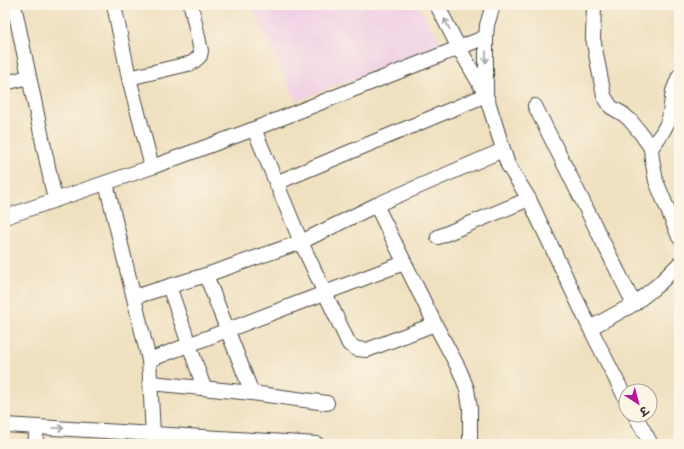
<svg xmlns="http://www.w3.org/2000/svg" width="684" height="449" font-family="'Patrick Hand','Playpen Sans Deva',sans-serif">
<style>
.built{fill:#f0d0e5}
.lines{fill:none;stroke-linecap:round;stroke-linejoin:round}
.minor-casing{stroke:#484641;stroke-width:16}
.minor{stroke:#fff;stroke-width:14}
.oneway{stroke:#a0a0a0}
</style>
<rect width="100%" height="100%" fill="#fcf5e5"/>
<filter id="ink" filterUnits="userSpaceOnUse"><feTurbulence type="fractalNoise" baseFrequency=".025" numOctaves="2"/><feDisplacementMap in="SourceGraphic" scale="8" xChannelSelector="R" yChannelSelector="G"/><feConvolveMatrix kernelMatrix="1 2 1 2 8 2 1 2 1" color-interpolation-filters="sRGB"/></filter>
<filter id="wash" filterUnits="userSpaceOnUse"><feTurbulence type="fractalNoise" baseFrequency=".012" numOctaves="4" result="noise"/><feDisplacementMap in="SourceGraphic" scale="16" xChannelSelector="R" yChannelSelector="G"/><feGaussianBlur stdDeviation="0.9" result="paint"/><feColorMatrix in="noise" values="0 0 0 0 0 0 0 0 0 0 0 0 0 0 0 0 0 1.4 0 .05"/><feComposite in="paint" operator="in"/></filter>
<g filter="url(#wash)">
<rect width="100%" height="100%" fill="#efe0c0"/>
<polygon class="built" points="251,5 417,5 442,44 296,101"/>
</g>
<g filter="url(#ink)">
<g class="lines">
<defs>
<g id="minor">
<polyline points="14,5 55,200"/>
<polyline points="114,5 129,78 152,167"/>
<polyline points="437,5 459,48 486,95 508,165 529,199 590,328 626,399"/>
<polyline points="594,5 593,38 604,96 611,107 623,114 630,120 639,131 651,148"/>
<polyline points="679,76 673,91 670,113 668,122 662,133 651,148 652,159 656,181 679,237"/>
<polyline points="129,78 192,63 200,56 201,51 191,5"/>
<polyline points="5,83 29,77"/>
<polyline points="486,95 486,37 487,25 493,5"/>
<polyline points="535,106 634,304"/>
<polyline points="254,129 301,242 349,344 357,349 367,350 435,324"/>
<polyline points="106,183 149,360 153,434"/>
<polyline points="276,183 486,95"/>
<polyline points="5,217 152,167 254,129 486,37"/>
<polyline points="438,237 529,199"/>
<polyline points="206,275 301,242 376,205"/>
<polyline points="169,286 204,388"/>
<polyline points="134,297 206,275 252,393"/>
<polyline points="590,328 634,304 659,284 679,264"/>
<polyline points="149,360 293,305 404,263"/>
<polyline points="151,383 252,393 327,403"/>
<polyline points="635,415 651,444"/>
<polyline points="5,425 317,444"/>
<polyline points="35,444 37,427"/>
<polyline points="470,444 470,408 467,389 459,369 435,324 376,205 503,150"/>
</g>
</defs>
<use href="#minor" class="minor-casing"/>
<use href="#minor" class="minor"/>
</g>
<defs><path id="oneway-shaft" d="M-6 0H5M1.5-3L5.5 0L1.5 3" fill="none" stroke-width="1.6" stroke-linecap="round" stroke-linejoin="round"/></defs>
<g class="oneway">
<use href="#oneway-shaft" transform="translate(447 24) rotate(-117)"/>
<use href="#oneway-shaft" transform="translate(486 57) rotate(90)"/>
<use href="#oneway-shaft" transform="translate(58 428) rotate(3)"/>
</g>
</g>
<rect width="684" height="449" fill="none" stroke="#fcf5e5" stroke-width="20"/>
<g transform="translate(638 403) rotate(144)"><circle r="19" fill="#fcf5e5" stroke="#a8a49b"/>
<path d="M0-3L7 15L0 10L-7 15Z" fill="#b5179e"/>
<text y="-6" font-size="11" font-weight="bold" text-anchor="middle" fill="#2b2b2b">उ</text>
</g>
</svg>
